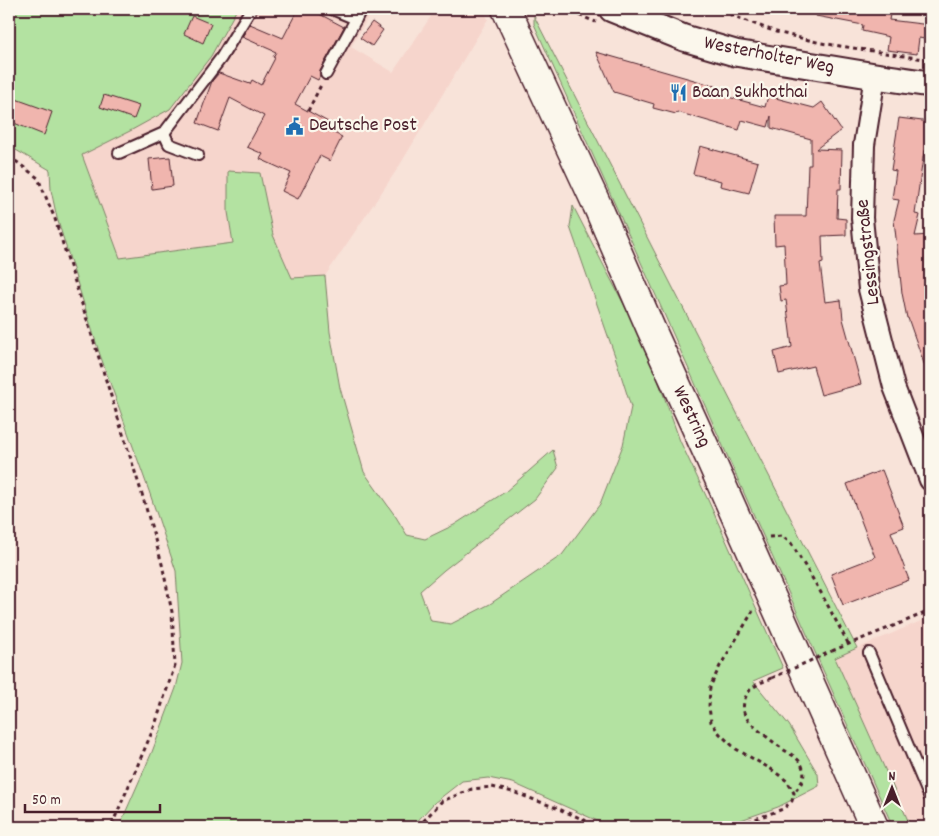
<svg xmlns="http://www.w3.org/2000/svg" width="939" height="836" font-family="Dekko,sans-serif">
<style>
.built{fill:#f6d5cc}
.green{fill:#b3e2a1;stroke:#7e8066}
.building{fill:#f0b5ae;stroke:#4a1f2b}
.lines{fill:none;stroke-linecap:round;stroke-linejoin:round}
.service-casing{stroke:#4a1f2b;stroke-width:14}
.minor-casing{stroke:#4a1f2b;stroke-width:24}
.tertiary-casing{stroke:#4a1f2b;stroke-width:29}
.primary-casing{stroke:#4a1f2b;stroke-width:31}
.path{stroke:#4a1f2b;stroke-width:3;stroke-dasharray:4 4;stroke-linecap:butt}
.service{stroke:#fbf7ec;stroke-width:10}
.minor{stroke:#fbf7ec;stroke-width:20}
.tertiary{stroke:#fbf7ec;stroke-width:25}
.primary{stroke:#fbf7ec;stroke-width:28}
.path-bridge{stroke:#4a1f2b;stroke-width:3;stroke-dasharray:4 4;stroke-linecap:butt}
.labels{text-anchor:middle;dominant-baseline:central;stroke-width:4.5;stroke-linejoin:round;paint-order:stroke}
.street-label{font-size:20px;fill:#4a1f2b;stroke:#fbf7ec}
.poi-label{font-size:20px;fill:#4a1f2b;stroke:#fbf7ec;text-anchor:start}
</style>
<rect width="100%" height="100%" fill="#f8e3d9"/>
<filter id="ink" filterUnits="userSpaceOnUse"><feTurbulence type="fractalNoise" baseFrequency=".02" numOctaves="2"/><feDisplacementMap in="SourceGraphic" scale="10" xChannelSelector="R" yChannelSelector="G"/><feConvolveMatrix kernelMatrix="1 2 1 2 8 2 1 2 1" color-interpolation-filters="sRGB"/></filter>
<g filter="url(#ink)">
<g class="built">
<polygon points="237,9 373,9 351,47 393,72 436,9 483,9 488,19 398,168 325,276 292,278 273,235 260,173 228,172 228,212 233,243 120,258 82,155 130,131 211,56"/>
<polygon points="930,617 930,827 911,827 835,658"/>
</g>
<g class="green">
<polygon points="9,9 237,9 211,56 170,109 130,131 82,155 120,258 233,243 228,212 228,171 260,173 273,235 292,278 325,276 330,332 340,388 364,472 396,517 407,535 425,539 454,525 505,492 553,450 558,468 535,499 444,570 420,591 431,621 451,624 490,604 562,555 600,504 623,445 631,407 615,356 570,227 573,206 647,349 680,441 708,500 783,668 753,681 789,725 818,774 819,786 778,807 721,827 611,827 513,783 488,778 462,781 434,803 412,827 119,827 152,752 176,688 182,663 176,571 149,491 99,352 57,218 51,190 50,170 9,146"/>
<polygon points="534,16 857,648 835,658 911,827 893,827 657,298 534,24"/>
</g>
<g class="building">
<polygon points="298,9 310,9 344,27 320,71 320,76 318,80 310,76 295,104 328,122 324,128 342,137 330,161 320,156 298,199 282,191 291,173 260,159 263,154 247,147 264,116 230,98 218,131 197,123 212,81 219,73 250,84 252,80 261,85 275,58 273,57 276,52 242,37 250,24 283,38"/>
<polygon points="817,9 891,9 889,20 930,25 930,40 919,38 917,54 887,50 889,37 862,31 863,25 816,16"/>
<polygon points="192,16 211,24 203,43 184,34"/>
<polygon points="372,22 383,30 372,46 360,38"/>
<polygon points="596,52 722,88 721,95 765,107 768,96 814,108 822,102 841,130 816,149 842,150 841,189 838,189 837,218 846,219 846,235 822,236 823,263 820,264 825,302 841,300 843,319 861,384 821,395 813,366 779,374 774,352 792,347 786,300 781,301 779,286 786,285 784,244 775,245 774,216 806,216 808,165 811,165 811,139 771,128 771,116 768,127 742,120 739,130 677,112 676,114 653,108 654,104 614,92"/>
<polygon points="104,95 139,106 134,119 100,107"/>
<polygon points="13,98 52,112 44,135 9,121 9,110"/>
<polygon points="899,118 930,122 929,152 924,151 915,214 920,215 915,236 930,235 930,374 928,375 908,318 907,318 902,293 894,220 899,200 892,199 896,171 891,170"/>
<polygon points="700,146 758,162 749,193 720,186 721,181 693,174"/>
<polygon points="170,157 173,186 152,189 149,159"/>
<polygon points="882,470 904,527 891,532 909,580 843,605 831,574 875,557 847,484"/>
</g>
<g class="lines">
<defs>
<g id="service">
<polyline points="332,9 356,19 361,9"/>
<polyline points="326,74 356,19"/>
<polyline points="164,133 169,144 198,155"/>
<polyline points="119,153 164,133 221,58 251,9"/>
<polyline points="869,653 930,798"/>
</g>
<polyline id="minor" points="875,76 864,145 862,218 869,289 894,387 930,480"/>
<polyline id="tertiary" points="612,9 684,38 735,53 875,76 930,84"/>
<polyline id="primary" points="506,9 597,205 651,329 708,454 874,827"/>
</defs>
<use href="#service" class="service-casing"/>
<use href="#minor" class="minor-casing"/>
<use href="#tertiary" class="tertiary-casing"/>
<use href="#primary" class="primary-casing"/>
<g class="path">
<polyline points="564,9 596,22"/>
<polyline points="715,9 776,32 821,43 930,60"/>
<polyline points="308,111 321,85"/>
<polyline points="9,156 38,178 55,219 142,494 162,564 172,612 175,665 155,725 111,827"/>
<polyline points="769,537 782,536 791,543 820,591 849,645"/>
<polyline points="832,651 930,611"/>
<path d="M772,678C759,683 747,688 744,702C743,707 743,712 746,717C750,725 776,744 784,750C792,755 801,759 803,769C806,779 800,785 794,793"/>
<polyline points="418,827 442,801 472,789 492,787 513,792 554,807 601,827"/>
<polyline points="733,827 783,809 792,801 794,793 787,781 771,769 736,749 720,734 711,722 709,707 710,687 720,666 753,611"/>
</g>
<use href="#service" class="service"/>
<use href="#minor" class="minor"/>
<use href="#tertiary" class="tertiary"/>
<use href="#primary" class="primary"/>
<polyline class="path-bridge" points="772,678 832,651"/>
</g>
</g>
<defs>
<symbol id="restaurant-bare" viewBox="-9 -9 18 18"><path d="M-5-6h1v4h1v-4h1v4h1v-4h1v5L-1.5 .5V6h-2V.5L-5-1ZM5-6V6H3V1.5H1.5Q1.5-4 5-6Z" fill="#1f6fb2" stroke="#fbf7ec" stroke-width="2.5" paint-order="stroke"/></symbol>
<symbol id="civic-bare" viewBox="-9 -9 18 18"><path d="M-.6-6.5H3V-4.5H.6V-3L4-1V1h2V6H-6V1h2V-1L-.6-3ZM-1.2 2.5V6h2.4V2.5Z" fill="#1f6fb2" stroke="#fbf7ec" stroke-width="2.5" paint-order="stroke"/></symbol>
</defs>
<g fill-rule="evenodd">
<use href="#restaurant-bare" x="666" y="80" width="25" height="25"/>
<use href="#civic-bare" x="282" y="114" width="25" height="25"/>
</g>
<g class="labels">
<g class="street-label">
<text transform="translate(769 56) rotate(11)">Westerholter Weg</text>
<text transform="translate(869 252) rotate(-96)">Lessingstraße</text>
<text transform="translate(691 417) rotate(65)">Westring</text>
</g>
<g class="poi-label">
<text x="692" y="93">Baan Sukhothai</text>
<text x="309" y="126">Deutsche Post</text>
</g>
</g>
<rect width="939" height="836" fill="none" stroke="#fbf7ec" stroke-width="30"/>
<rect x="15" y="15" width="909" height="806" fill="none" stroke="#4a1f2b" stroke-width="2" filter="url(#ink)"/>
<g transform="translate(892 788)" stroke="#fbf7ec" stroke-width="4" paint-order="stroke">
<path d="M0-4L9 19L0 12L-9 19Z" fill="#4a1f2b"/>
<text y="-8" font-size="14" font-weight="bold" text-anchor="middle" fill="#4a1f2b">N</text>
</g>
<path d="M25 804v8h135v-8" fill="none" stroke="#4a1f2b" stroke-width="2.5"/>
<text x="32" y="804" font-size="15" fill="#4a1f2b" stroke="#fbf7ec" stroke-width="4" paint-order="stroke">50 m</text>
</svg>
